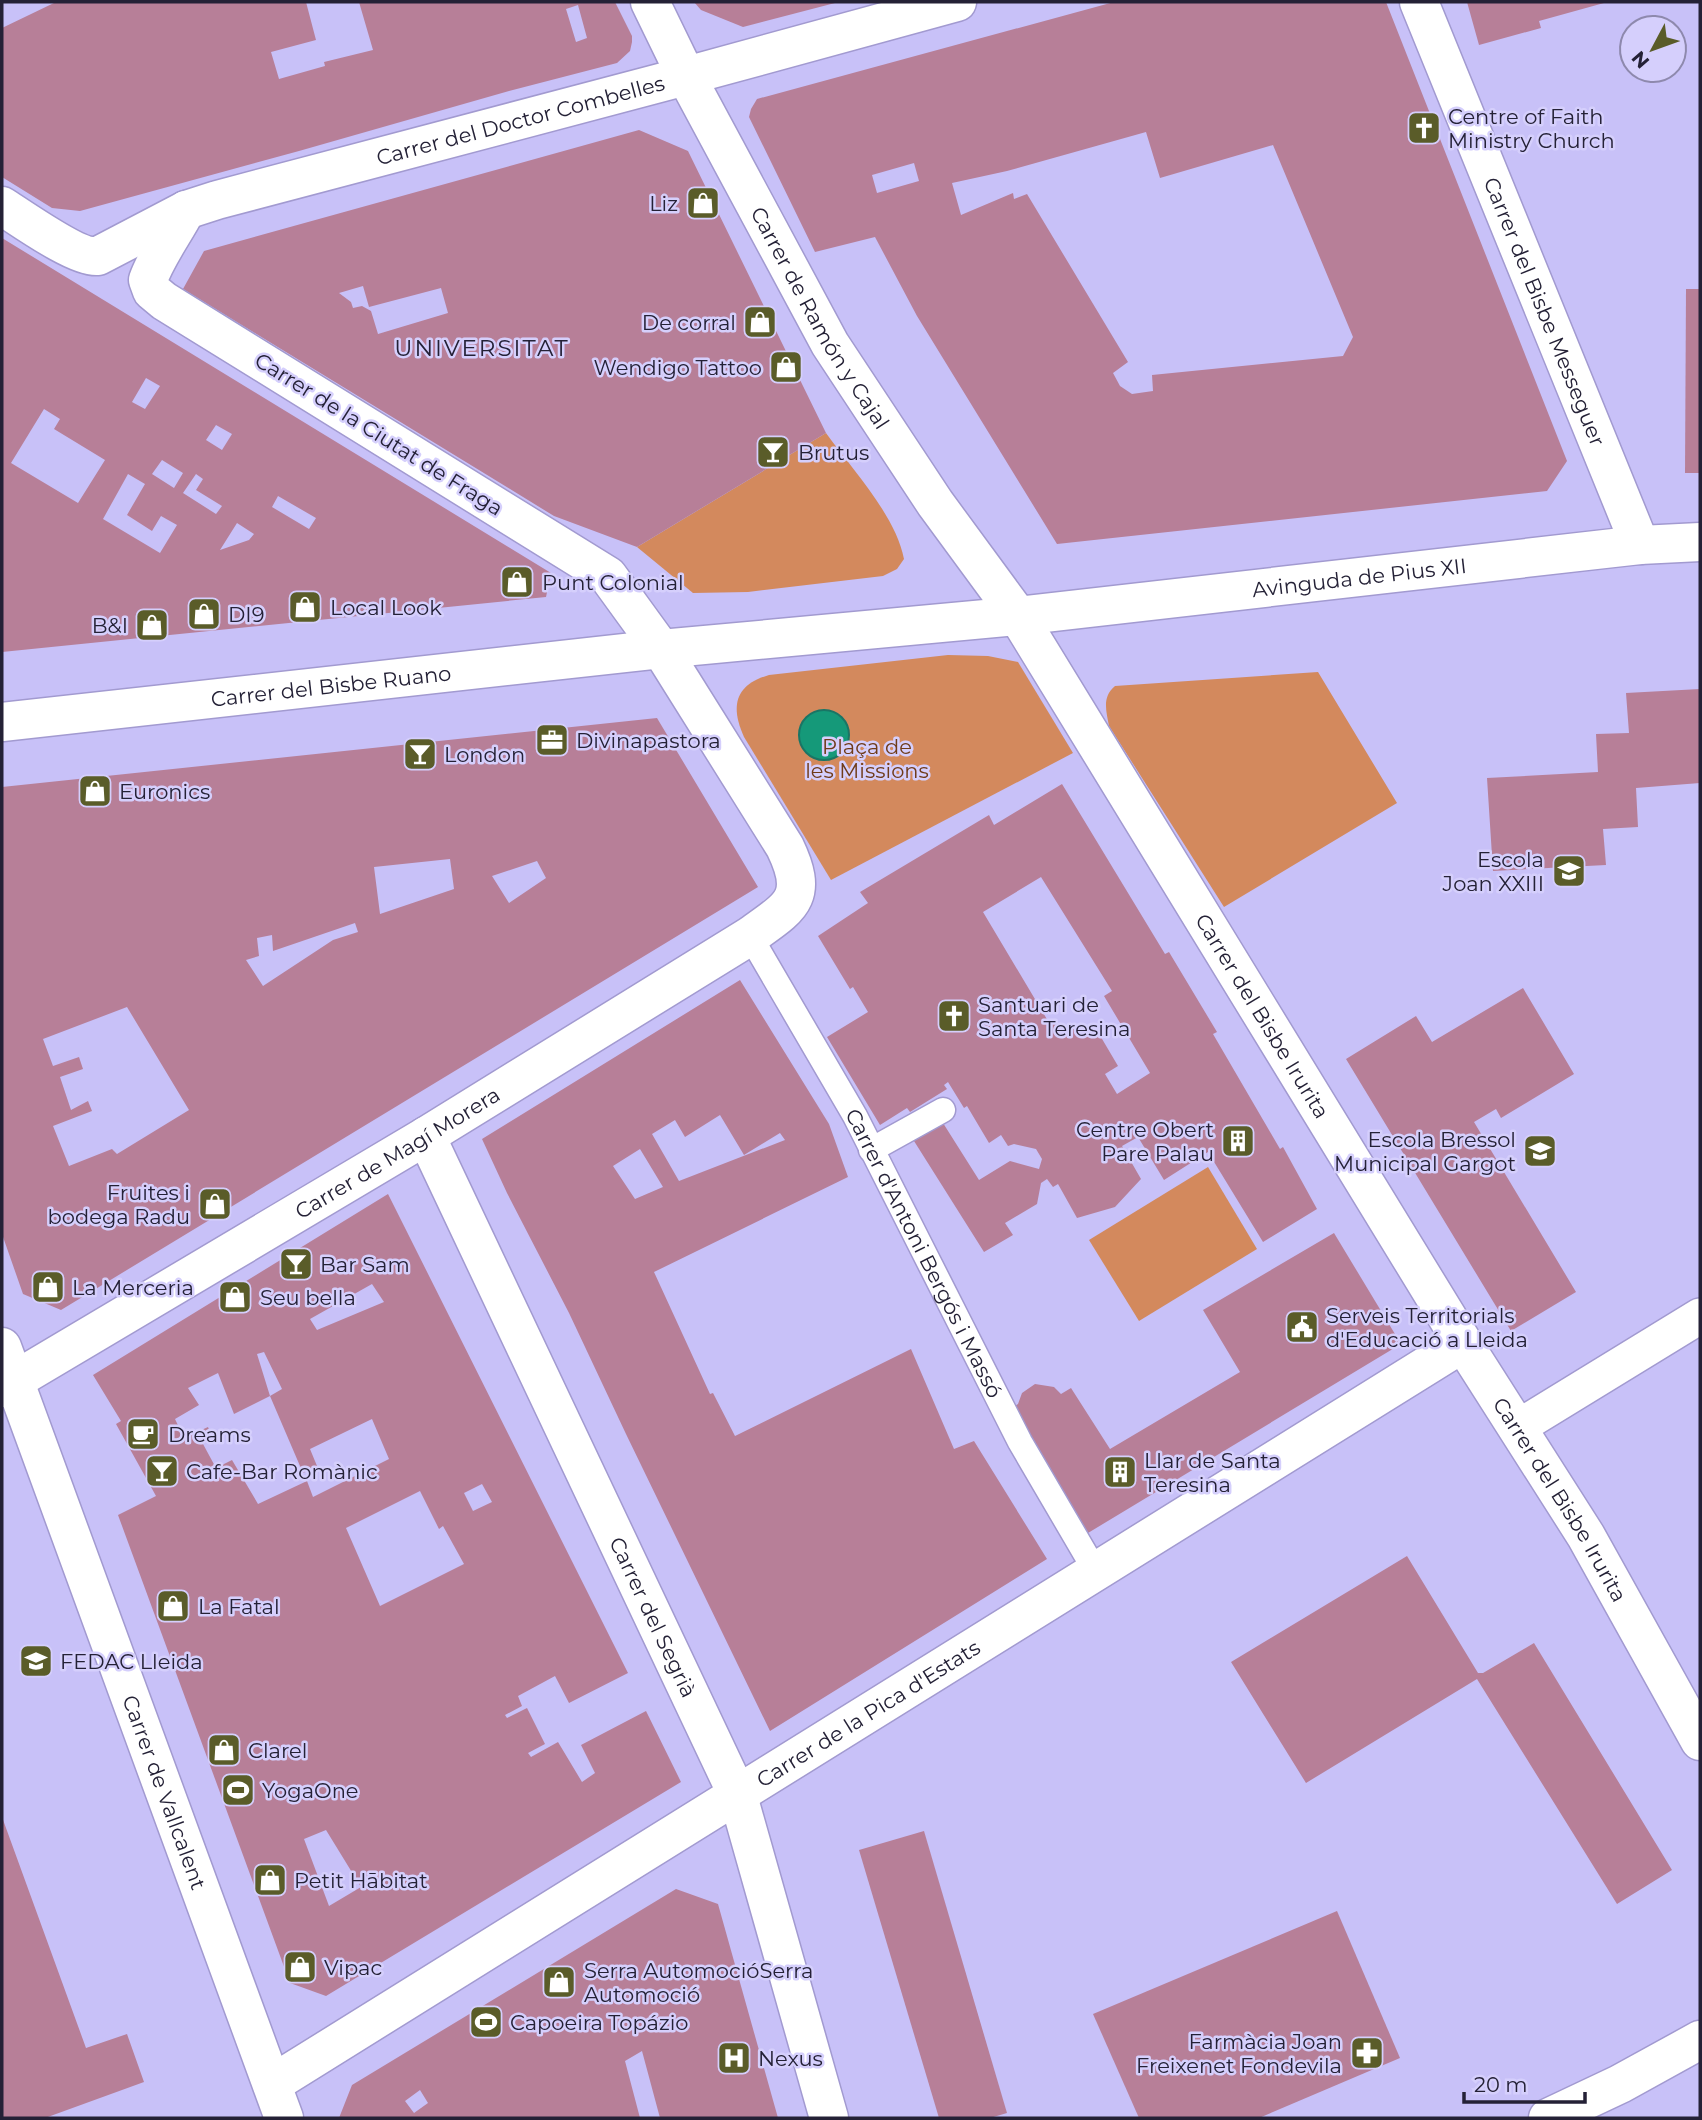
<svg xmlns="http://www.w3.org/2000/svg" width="1702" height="2120" font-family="Montserrat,sans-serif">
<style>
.green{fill:#d3895d}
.water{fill:#159979;stroke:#1a7565;stroke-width:2}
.building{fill:#b77f98;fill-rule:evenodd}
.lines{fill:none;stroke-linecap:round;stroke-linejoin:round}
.service-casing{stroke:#a29ad0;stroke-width:27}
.pedestrian-casing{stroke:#a29ad0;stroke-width:38}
.minor-casing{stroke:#a29ad0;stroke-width:41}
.primary-casing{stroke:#a29ad0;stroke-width:41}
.service{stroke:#fff;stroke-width:24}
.pedestrian{stroke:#fff;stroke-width:35}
.minor{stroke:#fff;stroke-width:38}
.primary{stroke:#fff;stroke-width:38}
.labels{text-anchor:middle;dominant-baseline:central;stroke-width:5;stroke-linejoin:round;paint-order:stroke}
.poi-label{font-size:21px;fill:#242136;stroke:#d5cffc;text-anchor:start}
.street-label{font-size:21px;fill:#242136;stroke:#d5cffc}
.park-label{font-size:21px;fill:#6f3b19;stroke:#d5cffc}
.neighbourhood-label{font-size:23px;letter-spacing:2px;fill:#242136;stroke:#d5cffc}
</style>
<rect width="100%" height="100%" fill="#c8c1f8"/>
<g class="green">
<path d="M826,433C852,469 896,516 904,559L897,569L883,576L748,592L693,593L637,547Z"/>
<path d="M948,655L988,656L1018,662L1073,753L831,880L744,737C730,706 735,685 769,675Z"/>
<path d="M1318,672L1397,803L1224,907L1109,726C1106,710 1102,697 1115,686Z"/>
<polygon points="1208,1167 1257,1249 1139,1321 1089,1240"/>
</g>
<circle class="water" cx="824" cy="735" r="25"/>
<g class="building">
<path d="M56,2H306L316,40L271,52L279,79L325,66L324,62L373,50L359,2H615L632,36V42L630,51L617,63L509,91L299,151L80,211L52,208L2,177V28ZM578,5L587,38L576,42L566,9Z"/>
<polygon points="694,2 834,2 835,3 743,27 701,10"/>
<path d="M1114,2H1386L1567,461L1547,491L1057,544L917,316L875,237L815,252L749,117L751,109L757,99ZM1146,132L1160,178L1273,145L1353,337L1343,356L1152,375L1153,391L1132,394L1120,386L1113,373L1128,362L1027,194L1014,199L1013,193L961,215L952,183L1007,171ZM914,163L919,181L877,193L872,175Z"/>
<polygon points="1467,2 1604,2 1604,3 1539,21 1541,28 1479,45"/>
<path d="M639,130L688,151L826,433L637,547L554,516L183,289L204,251ZM363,286L369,307L441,288L448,313L378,334L371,311L362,306L353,308L351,302L339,293Z"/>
<path d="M2,238L551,573L546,597L2,652ZM146,378L160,386L145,409L132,402ZM44,409L60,419L54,429L105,460L78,503L11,463ZM216,425L232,434L222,450L206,440ZM162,460L183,473L174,488L152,474ZM128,474L145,484L127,515L152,531L161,516L177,525L160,553L103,519ZM196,474L203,479L196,490L222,506L216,514L183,493ZM278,496L316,518L309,529L272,507ZM237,523L254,534L249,540L220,550Z"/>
<polygon points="1686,289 1700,289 1700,473 1685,473"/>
<polygon points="1700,689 1700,783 1636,788 1638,827 1603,829 1606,865 1493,871 1487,778 1598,772 1596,734 1629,733 1626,693"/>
<path d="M657,718L758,887L61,1310L23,1294L2,1234V787ZM450,859L454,889L380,914L374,867ZM537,861L546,878L509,903L492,876ZM355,923L358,932L333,940L263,986L246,960L259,956L257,938L272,935L273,951ZM127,1007L189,1110L117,1154L112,1149L69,1166L53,1126L92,1111L88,1101L71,1110L60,1077L83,1069L79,1057L53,1066L43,1039Z"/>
<path d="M1062,784L1165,954L1169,952L1217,1032L1213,1034L1280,1149L1283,1147L1317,1209L1263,1242L1208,1152L1164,1180L1138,1137L1122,1146L1141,1179L1115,1207L1077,1218L1058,1184L1053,1187L1047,1179L1041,1183L1037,1204L1005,1223L1013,1235L984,1252L914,1141L943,1123L979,1180L1010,1161L1039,1169L1042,1159L1036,1149L1014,1144L1008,1146L1001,1135L989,1143L967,1106L964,1108L948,1082L944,1085L947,1089L910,1112L907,1108L880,1125L827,1037L868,1012L853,987L850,989L818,936L868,903L860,892L989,815L994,825ZM1041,877L1112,991L1104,996L1150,1073L1117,1094L1105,1074L1118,1066L1095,1027L1082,1035L1075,1025L1068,1028L1048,1021L983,912Z"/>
<path d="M740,980L829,1124L848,1177L654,1272L710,1394L713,1393L735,1436L911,1349L954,1449L974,1441L1047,1559L770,1731L626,1434L569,1313L507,1193L482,1139ZM720,1115L744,1155L780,1133L785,1140L679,1181L652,1134L675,1120L685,1137ZM640,1149L663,1187L635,1199L613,1166Z"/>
<polygon points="1523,988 1574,1074 1501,1118 1496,1109 1474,1122 1576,1292 1511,1331 1346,1059 1416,1016 1432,1042"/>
<path d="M388,1194L628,1673L569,1703L555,1676L518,1696L522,1706L505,1715L507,1718L527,1708L545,1744L528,1753L531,1757L558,1742L582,1782L595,1773L581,1745L646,1711L681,1782L326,1996L290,1983L118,1515L156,1496L116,1424L121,1421L93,1375ZM372,1284L384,1302L317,1330L310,1319ZM264,1352L282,1389L270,1396L303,1473L317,1466L310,1449L372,1419L389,1459L313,1497L307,1481L258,1504L232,1460L216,1468L203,1444L212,1438L208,1427L184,1438L175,1419L199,1405L188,1388L218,1373L234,1414L270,1396L257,1354ZM482,1484L492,1502L473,1511L464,1493ZM420,1491L439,1529L443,1526L464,1564L380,1606L346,1528ZM326,1830L361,1887L329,1906L304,1839Z"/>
<polygon points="1334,1233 1401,1344 1088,1533 1012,1408 1018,1404 1022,1393 1035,1384 1054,1387 1061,1394 1071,1388 1110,1449 1240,1372 1203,1310"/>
<polygon points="1407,1556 1478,1673 1483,1673 1534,1643 1672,1870 1617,1904 1477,1679 1306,1783 1231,1662"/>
<polygon points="2,1817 86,2048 127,2034 144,2082 45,2118 2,2118"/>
<polygon points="924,1831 1007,2113 990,2118 939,2118 859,1850"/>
<path d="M676,1889L718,1904L778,2118H660L642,2051L625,2061L640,2118H339L352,2085ZM420,2090L428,2103L414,2113L405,2101Z"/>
<polygon points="1337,1911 1400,2058 1259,2118 1139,2118 1093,2014"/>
</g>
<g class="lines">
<defs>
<g id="service">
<path id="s1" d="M750,936L855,1116L1020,1442L1096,1572"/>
<polyline points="871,1150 943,1110"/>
</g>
<polyline id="pedestrian" points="1517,1428 1700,1316"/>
<g id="minor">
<path id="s2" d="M650,2L686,76L830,344L935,503L1018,616L1463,1343L1586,1536L1700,1741"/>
<path id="s3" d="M1419,2L1640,545"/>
<path id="s4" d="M2,206C21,218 78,259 98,256L186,210L217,200L686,76L957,2"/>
<path id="s5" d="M2,722L661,649L1018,616L1640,545L1700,542"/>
<path id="s6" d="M426,1136L738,1796L829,2118"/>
<path id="s7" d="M2,1347L284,2118"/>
<path id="s8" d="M2,1388L426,1136L750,936C790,907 810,899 785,847L661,649L608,576L164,301L152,291L148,280C157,255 174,233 186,210"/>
<path id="s9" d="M272,2084L1463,1343"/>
</g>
<polyline id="primary" points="1548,2118 1620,2084 1700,2040"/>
</defs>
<use href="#service" class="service-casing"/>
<use href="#pedestrian" class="pedestrian-casing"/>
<use href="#minor" class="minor-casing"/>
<use href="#primary" class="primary-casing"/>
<use href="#service" class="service"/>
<use href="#pedestrian" class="pedestrian"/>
<use href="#minor" class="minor"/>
<use href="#primary" class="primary"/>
</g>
<defs>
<symbol id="church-square" viewBox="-11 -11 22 22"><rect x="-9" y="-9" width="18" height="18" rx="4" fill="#5a5c29" stroke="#d5cffc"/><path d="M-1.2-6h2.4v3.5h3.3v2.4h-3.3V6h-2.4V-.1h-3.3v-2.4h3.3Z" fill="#fff"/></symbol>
<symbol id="shop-square" viewBox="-11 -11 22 22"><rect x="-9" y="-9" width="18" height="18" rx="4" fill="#5a5c29" stroke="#d5cffc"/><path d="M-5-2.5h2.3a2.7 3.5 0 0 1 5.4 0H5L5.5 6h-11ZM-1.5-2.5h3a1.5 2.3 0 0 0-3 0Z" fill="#fff"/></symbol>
<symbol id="bar-square" viewBox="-11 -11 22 22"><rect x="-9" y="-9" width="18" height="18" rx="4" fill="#5a5c29" stroke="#d5cffc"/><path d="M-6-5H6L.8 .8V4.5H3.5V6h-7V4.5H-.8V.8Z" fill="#fff"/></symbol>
<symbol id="office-square" viewBox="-11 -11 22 22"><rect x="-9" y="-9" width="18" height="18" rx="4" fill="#5a5c29" stroke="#d5cffc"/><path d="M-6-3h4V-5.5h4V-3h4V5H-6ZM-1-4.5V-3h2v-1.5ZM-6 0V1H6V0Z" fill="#fff"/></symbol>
<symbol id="school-square" viewBox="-11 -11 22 22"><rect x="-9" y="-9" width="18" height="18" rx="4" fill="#5a5c29" stroke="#d5cffc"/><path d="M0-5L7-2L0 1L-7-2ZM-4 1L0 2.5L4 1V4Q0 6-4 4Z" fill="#fff"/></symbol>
<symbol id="building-square" viewBox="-11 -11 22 22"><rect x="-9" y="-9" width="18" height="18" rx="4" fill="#5a5c29" stroke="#d5cffc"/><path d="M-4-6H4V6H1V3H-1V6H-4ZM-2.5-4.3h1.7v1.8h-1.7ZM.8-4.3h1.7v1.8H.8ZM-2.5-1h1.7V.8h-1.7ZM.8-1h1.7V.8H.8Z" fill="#fff"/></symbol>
<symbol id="civic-square" viewBox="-11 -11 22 22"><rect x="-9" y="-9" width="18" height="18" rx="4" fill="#5a5c29" stroke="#d5cffc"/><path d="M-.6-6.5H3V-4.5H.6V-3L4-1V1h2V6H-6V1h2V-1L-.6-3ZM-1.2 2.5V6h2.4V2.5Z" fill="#fff"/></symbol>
<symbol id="cafe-square" viewBox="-11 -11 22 22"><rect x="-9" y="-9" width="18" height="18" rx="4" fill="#5a5c29" stroke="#d5cffc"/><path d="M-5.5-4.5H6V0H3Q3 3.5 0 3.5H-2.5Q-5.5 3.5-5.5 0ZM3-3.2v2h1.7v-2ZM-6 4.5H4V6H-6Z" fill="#fff"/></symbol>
<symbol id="stadium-square" viewBox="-11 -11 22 22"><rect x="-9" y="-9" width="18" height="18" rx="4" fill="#5a5c29" stroke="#d5cffc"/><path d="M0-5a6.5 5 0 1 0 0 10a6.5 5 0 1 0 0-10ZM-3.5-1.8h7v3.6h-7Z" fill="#fff"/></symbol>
<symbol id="pharmacy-square" viewBox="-11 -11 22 22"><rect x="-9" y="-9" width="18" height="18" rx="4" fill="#5a5c29" stroke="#d5cffc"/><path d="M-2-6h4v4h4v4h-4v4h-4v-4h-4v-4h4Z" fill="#fff"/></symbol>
<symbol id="hospital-square" viewBox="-11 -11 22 22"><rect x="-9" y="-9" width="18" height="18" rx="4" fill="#5a5c29" stroke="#d5cffc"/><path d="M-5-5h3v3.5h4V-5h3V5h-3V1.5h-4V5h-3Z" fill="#fff"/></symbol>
</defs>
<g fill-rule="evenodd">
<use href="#church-square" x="1405" y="109" width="38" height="38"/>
<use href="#shop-square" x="684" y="184" width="38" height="38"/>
<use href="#shop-square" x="741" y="303" width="38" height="38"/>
<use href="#shop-square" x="767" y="348" width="38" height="38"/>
<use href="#bar-square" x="754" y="433" width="38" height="38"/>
<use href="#shop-square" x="498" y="563" width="38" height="38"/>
<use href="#shop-square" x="286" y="588" width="38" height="38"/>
<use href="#shop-square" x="185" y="595" width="38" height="38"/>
<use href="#shop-square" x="133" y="606" width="38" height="38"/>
<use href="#office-square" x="533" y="721" width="38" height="38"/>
<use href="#bar-square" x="401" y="735" width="38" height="38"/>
<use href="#shop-square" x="76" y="772" width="38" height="38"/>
<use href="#school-square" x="1550" y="852" width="38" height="38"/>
<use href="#church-square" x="935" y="997" width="38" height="38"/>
<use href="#building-square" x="1219" y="1122" width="38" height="38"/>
<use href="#school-square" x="1521" y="1132" width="38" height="38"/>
<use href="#shop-square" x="196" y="1185" width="38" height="38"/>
<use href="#bar-square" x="277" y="1245" width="38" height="38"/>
<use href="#shop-square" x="29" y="1268" width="38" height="38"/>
<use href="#shop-square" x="216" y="1278" width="38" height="38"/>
<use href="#civic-square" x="1283" y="1308" width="38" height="38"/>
<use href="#cafe-square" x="124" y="1415" width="38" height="38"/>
<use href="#bar-square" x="143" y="1452" width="38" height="38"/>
<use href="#building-square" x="1101" y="1453" width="38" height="38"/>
<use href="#shop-square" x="154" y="1587" width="38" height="38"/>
<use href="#school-square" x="17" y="1642" width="38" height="38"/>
<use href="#shop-square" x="205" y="1731" width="38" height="38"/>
<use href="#stadium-square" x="219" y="1771" width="38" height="38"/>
<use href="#shop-square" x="251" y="1861" width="38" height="38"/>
<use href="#shop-square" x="281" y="1948" width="38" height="38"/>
<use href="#shop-square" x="540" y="1963" width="38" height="38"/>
<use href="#stadium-square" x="467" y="2003" width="38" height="38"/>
<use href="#pharmacy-square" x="1348" y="2034" width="38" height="38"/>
<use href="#hospital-square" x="715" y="2039" width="38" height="38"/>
</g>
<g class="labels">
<g class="poi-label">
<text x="1448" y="116">Centre of Faith<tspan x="1448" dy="24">Ministry Church</tspan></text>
<text x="678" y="203" text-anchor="end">Liz</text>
<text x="736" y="322" text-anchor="end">De corral</text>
<text x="762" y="367" text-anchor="end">Wendigo Tattoo</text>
<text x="798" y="452">Brutus</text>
<text x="542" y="582">Punt Colonial</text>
<text x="330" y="607">Local Look</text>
<text x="228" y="614">DI9</text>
<text x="128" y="625" text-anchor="end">B&amp;I</text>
<text x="576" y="740">Divinapastora</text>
<text x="444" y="754">London</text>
<text x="119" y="791">Euronics</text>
<text x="1544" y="859" text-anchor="end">Escola<tspan x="1544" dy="24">Joan XXIII</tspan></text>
<text x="978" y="1004">Santuari de<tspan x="978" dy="24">Santa Teresina</tspan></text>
<text x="1214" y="1129" text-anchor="end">Centre Obert<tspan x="1214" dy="24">Pare Palau</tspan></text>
<text x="1516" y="1139" text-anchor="end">Escola Bressol<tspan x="1516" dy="24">Municipal Gargot</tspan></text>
<text x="190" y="1192" text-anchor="end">Fruites i<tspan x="190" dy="24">bodega Radu</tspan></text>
<text x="320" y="1264">Bar Sam</text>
<text x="72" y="1287">La Merceria</text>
<text x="260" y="1297">Seu bella</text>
<text x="1326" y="1315">Serveis Territorials<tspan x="1326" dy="24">d'Educació a Lleida</tspan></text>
<text x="168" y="1434">Dreams</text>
<text x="1144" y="1460">Llar de Santa<tspan x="1144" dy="24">Teresina</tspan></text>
<text x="186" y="1471">Cafe-Bar Romànic</text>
<text x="198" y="1606">La Fatal</text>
<text x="60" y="1661">FEDAC Lleida</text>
<text x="248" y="1750">Clarel</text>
<text x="262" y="1790">YogaOne</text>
<text x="294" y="1880">Petit Hābitat</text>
<text x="324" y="1967">Vipac</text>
<text x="584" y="1970">Serra AutomocióSerra<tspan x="584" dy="24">Automoció</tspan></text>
<text x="510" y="2022">Capoeira Topázio</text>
<text x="1342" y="2041" text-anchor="end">Farmàcia Joan<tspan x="1342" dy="24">Freixenet Fondevila</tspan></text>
<text x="758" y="2058">Nexus</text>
</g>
<g class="street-label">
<text stroke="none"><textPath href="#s4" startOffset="555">Carrer del Doctor Combelles</textPath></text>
<text stroke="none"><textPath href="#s3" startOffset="334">Carrer del Bisbe Messeguer</textPath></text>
<text stroke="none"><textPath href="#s2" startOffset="359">Carrer de Ramón y Cajal</textPath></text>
<text transform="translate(379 434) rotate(32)">Carrer de la Ciutat de Fraga</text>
<text stroke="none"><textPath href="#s5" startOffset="1365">Avinguda de Pius XII</textPath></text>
<text stroke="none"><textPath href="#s5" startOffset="331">Carrer del Bisbe Ruano</textPath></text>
<text stroke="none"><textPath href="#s2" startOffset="1186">Carrer del Bisbe Irurita</textPath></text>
<text stroke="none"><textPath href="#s8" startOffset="460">Carrer de Magí Morera</textPath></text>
<text stroke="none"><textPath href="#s1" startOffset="362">Carrer d'Antoni Bergós i Massó</textPath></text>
<text stroke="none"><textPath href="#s2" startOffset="1754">Carrer del Bisbe Irurita</textPath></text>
<text stroke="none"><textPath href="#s6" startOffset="532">Carrer del Segrià</textPath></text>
<text stroke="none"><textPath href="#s9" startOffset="702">Carrer de la Pica d'Estats</textPath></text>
<text stroke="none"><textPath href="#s7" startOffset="474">Carrer de Vallcalent</textPath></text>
</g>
<g class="park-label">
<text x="867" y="746">Plaça de<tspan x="867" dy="24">les Missions</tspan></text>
</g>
<g class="neighbourhood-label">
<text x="482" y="348">UNIVERSITAT</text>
</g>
</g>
<rect width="1702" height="2120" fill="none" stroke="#242136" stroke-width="7"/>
<g transform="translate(1653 49) rotate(229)"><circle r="33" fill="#d5cffc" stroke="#8e89ad" stroke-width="2"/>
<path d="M0-5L12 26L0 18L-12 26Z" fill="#5a5c29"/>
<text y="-10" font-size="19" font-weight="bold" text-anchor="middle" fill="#242136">N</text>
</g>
<path d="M1464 2092v10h121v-10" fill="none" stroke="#242136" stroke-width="3.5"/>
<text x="1474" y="2092" font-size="21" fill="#242136" stroke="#d5cffc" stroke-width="5" paint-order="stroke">20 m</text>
</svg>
